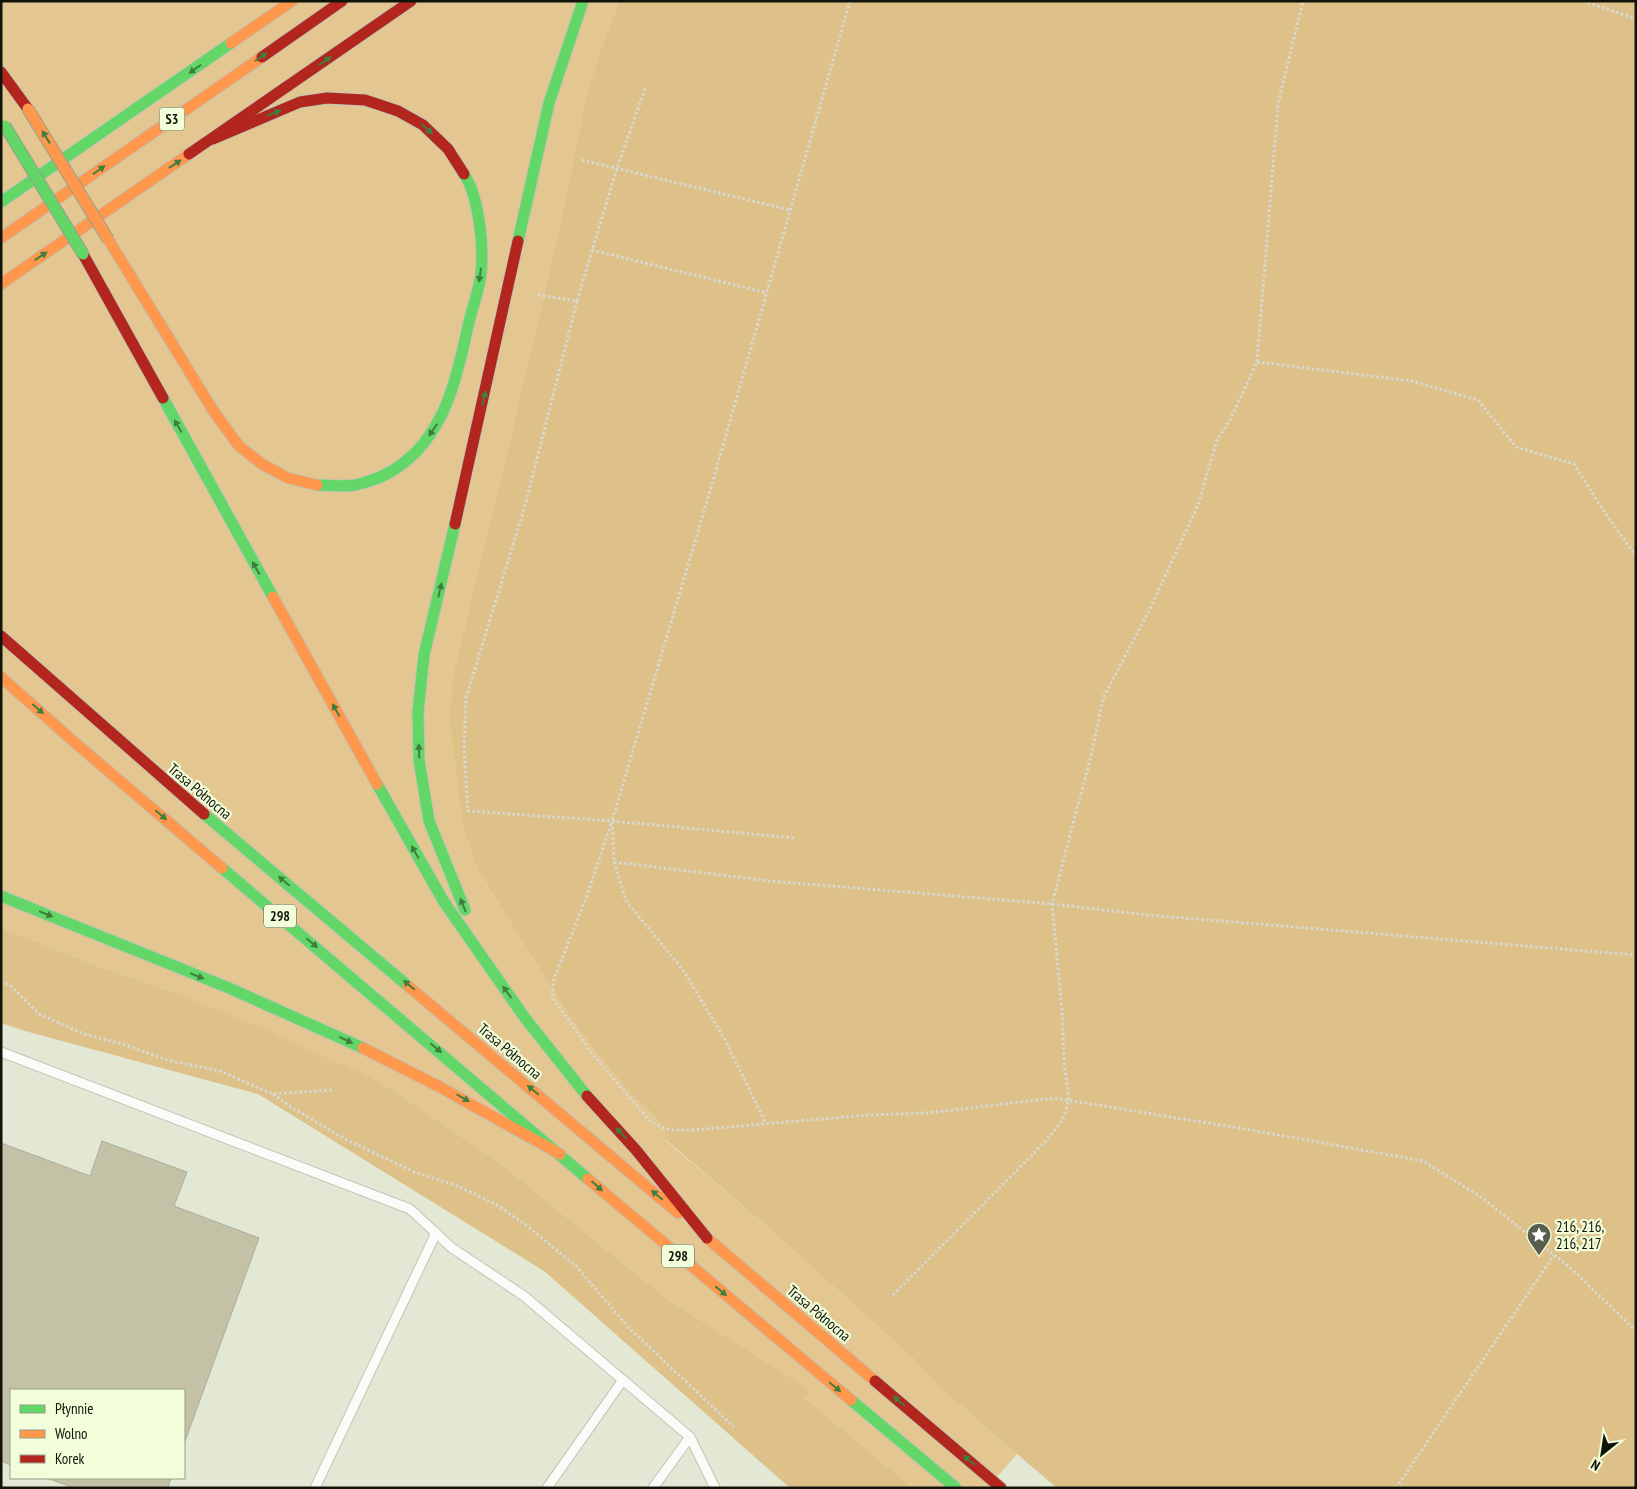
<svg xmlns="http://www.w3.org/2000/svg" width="1637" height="1489" font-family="'PT Sans Narrow',sans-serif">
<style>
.green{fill:#e4c691}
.forest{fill:#dec089}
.building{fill:#c4c2a6;stroke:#acad9e}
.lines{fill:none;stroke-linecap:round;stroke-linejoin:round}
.lane-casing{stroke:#c0c5b5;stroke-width:11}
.fast-casing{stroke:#c0c5b5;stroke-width:13}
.slow-casing{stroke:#c0c5b5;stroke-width:13}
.jam-casing{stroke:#c0c5b5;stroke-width:13}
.path{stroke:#d7d9d3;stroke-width:3;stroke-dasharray:2.5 2.5;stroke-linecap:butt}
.lane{stroke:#fbfcf9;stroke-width:9}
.fast{stroke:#63d668;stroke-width:11}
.slow{stroke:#ff974d;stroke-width:11}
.jam{stroke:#b3261e;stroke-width:11}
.fast-bridge-casing{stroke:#93a28c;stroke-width:13;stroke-linecap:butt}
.slow-bridge-casing{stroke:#93a28c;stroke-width:13;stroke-linecap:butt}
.fast-bridge{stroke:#63d668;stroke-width:11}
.slow-bridge{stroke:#ff974d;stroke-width:11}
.oneway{fill:#3e7f3d}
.labels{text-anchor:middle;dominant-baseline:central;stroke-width:4.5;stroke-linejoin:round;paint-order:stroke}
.shield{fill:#f2fdd9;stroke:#545a47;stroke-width:1}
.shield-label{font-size:14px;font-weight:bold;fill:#111408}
.street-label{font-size:15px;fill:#111408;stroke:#f2fdd9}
.poi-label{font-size:15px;fill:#111408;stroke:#f2fdd9;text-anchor:start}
</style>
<rect width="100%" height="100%" fill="#e2e8d4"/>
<polygon class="green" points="1,1 619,1 602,46 588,91 556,243 501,478 454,670 466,836 477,868 540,970 578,1028 669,1135 665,1140 771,1230 916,1361 941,1389 1017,1454 988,1487 989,1488 913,1488 805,1398 810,1391 667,1299 496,1160 382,1083 173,992 87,962 1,928"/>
<g class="forest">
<polygon points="619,1 1636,1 1636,1488 1057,1488 941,1389 916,1361 771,1230 665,1139 669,1135 649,1111 623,1084 578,1028 540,970 477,868 466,836 461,811 450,716 454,670 501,478 556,243 588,90 602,46"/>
<polygon points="1,928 87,962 173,992 259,1027 382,1083 496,1160 667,1299 811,1391 805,1398 913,1488 790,1488 544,1271 258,1094 25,1031 1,1023"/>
</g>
<g class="building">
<polygon points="102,1141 187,1172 174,1206 259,1238 184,1444 184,1390 11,1390 11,1465 1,1461 1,1143 90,1176"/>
<polygon points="47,1478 171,1478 168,1488 74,1488"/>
</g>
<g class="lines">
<defs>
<g id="lane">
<polyline points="1,1052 410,1209 452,1248 524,1296 690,1437 653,1488"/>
<polyline points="690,1437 715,1488"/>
<polyline points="315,1488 436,1233"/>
<polyline points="547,1488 623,1380"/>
</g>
<g id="fast">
<polyline points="1,202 231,43"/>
<polyline points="518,241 549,103 583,1"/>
<polyline points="163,398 273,597"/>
<path d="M317,485C329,485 343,487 355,485C373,481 392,473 406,461C448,427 458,371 469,322C473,306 479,290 481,274C484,247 479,196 464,174"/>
<polyline points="455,524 424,655 418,712 419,760 429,821 465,910"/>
<polyline points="377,784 444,902 525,1018 587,1096"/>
<polyline points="204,814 408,986"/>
<polyline points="222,868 588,1179"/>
<polyline points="1,896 229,988 363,1048"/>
<polyline points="851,1400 956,1488"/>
</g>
<g id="slow">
<polyline points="231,43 292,1"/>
<polyline points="1,238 262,57"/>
<polyline points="108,239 214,412 239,446 262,464 288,478 317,485"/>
<polyline points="1,284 189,154"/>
<polyline points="273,597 377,784"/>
<polyline points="1,677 73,741 222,868"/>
<polyline points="408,986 678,1213"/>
<polyline points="363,1048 438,1086 560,1154"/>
<polyline points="588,1179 851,1400"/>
<polyline points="707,1238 875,1381"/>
</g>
<g id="jam">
<polyline points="262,57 342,1"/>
<polyline points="1,72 28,109"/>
<polyline points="213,139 300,102 327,98 365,100 398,111 423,125 448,149 464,174"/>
<polyline points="189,154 411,1"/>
<polyline points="83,254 163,398"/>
<polyline points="455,524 518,241"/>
<polyline points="1,636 204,814"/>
<polyline points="587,1096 636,1150 707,1238"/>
<polyline points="875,1381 1001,1488"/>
</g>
</defs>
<use href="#lane" class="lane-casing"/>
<use href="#fast" class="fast-casing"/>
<use href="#slow" class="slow-casing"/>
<use href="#jam" class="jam-casing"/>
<g class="path">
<polyline points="850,1 708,498 612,821 614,862 770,881 1052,904 1147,915 1636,955"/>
<polyline points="1583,1 1636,19"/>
<polyline points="582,160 790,210"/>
<polyline points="592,250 767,293"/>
<polyline points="538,295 577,301 617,168 646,86"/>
<polyline points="577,301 525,506 466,698 464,747 468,811 612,821 795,838"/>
<polyline points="1257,362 1412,381 1478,400 1516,447 1574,464 1603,510 1636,556"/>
<path d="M611,824L586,898L554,979L552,997L591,1052L648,1119C664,1132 675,1130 694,1130L868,1115L927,1113L1054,1098L1251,1130L1423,1161L1481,1197L1573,1270L1636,1331"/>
<polyline points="614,862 626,901 683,970 724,1038 766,1124"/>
<polyline points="1,982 10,985 39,1014 84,1034 126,1045 167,1060 220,1071 273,1094 333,1090"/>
<polyline points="273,1094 291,1107 345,1139 414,1172 458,1186 497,1205 526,1225 576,1266 628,1327 734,1427"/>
<polyline points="893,1295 1044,1143 1062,1121 1069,1100 1064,1061 1062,1010 1052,904 1091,756 1103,698 1149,611 1198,505 1217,440 1230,420 1257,362 1278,104 1303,1"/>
<polyline points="1396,1488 1554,1255"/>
</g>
<use href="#lane" class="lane"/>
<use href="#fast" class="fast"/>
<use href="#slow" class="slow"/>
<use href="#jam" class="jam"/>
<defs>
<polyline id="fast-bridge" points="5,126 83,254"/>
<polyline id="slow-bridge" points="28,109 108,239"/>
</defs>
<use href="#fast-bridge" class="fast-bridge-casing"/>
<use href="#slow-bridge" class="slow-bridge-casing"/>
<use href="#fast-bridge" class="fast-bridge"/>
<use href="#slow-bridge" class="slow-bridge"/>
</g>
<defs><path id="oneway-solid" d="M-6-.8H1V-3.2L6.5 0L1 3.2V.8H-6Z" transform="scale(1.25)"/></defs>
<g class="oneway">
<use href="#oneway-solid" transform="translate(261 57) rotate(-35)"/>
<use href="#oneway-solid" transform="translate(325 61) rotate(-35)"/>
<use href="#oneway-solid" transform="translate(195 69) rotate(145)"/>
<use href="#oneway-solid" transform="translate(274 113) rotate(-23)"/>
<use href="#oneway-solid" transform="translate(427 129) rotate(41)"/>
<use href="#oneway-solid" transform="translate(46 137) rotate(-122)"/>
<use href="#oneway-solid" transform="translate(175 164) rotate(-34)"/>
<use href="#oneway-solid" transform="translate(99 170) rotate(-35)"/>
<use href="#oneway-solid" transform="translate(41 256) rotate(-34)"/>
<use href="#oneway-solid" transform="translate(480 275) rotate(98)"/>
<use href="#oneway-solid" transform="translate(484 398) rotate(-78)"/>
<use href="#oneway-solid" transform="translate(178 426) rotate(-119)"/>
<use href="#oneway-solid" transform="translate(433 430) rotate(124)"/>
<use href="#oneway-solid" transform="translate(256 568) rotate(-119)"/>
<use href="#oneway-solid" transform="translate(440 590) rotate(-77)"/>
<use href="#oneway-solid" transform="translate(38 709) rotate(41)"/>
<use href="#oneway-solid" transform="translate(336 710) rotate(-119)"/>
<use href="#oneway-solid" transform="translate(419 751) rotate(-92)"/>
<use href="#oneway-solid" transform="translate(161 815) rotate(40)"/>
<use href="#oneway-solid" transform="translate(415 852) rotate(-120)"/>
<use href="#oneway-solid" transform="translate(284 881) rotate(-140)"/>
<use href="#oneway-solid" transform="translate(463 905) rotate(-112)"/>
<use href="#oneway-solid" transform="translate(46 914) rotate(22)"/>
<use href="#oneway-solid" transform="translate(312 943) rotate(40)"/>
<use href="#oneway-solid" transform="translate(197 976) rotate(22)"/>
<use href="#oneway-solid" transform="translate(409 985) rotate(-140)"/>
<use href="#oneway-solid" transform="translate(507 992) rotate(-125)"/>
<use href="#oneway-solid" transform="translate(346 1040) rotate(25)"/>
<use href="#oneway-solid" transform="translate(436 1048) rotate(40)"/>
<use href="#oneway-solid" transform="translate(533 1090) rotate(-140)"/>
<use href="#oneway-solid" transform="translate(463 1098) rotate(30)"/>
<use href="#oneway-solid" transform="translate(621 1133) rotate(-133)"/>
<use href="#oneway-solid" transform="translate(597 1186) rotate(42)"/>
<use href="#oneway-solid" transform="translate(657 1195) rotate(-140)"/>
<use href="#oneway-solid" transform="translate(721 1291) rotate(40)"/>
<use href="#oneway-solid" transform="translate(835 1387) rotate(40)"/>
<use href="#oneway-solid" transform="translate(899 1401) rotate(-140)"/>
<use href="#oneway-solid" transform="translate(969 1460) rotate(-140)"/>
</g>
<defs>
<symbol id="sight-pin" viewBox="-11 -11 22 30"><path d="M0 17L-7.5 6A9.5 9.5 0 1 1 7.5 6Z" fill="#5a5e4f" stroke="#f2fdd9"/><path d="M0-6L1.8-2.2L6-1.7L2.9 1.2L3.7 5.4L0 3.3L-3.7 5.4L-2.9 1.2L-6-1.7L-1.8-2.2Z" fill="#fff"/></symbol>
</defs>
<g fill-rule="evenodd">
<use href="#sight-pin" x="1525" y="1221" width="28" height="38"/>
</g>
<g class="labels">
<g class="shield">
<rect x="159.5" y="107.5" width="25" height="23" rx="4"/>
<rect x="264" y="904.5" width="32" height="23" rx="4"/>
<rect x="662" y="1244.5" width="32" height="23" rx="4"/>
</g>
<g class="shield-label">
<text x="172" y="119">S3</text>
<text x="280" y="916">298</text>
<text x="678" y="1256">298</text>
</g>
<g class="street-label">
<text transform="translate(200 791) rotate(40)">Trasa Północna</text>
<text transform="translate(510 1051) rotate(40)">Trasa Północna</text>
<text transform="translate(819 1313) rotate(40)">Trasa Północna</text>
</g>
<g class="poi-label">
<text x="1556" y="1226">216, 216,<tspan x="1556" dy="17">216, 217</tspan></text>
</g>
</g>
<rect width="1637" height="1489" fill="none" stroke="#111408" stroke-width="5"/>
<rect x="10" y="1389" width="175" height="90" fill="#f2fdd9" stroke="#98a085"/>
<rect x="20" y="1405" width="25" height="8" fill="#63d668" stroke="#98a085"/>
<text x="55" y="1414" font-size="15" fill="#111408">Płynnie</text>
<rect x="20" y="1430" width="25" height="8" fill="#ff974d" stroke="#98a085"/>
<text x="55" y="1439" font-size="15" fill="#111408">Wolno</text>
<rect x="20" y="1455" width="25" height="8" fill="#b3261e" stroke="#98a085"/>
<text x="55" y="1464" font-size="15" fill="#111408">Korek</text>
<g transform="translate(1602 1454) rotate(210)" stroke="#f2fdd9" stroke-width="4" paint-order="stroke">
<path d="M0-4L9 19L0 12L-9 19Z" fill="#111408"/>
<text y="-8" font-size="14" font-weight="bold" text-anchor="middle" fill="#111408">N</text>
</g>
</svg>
